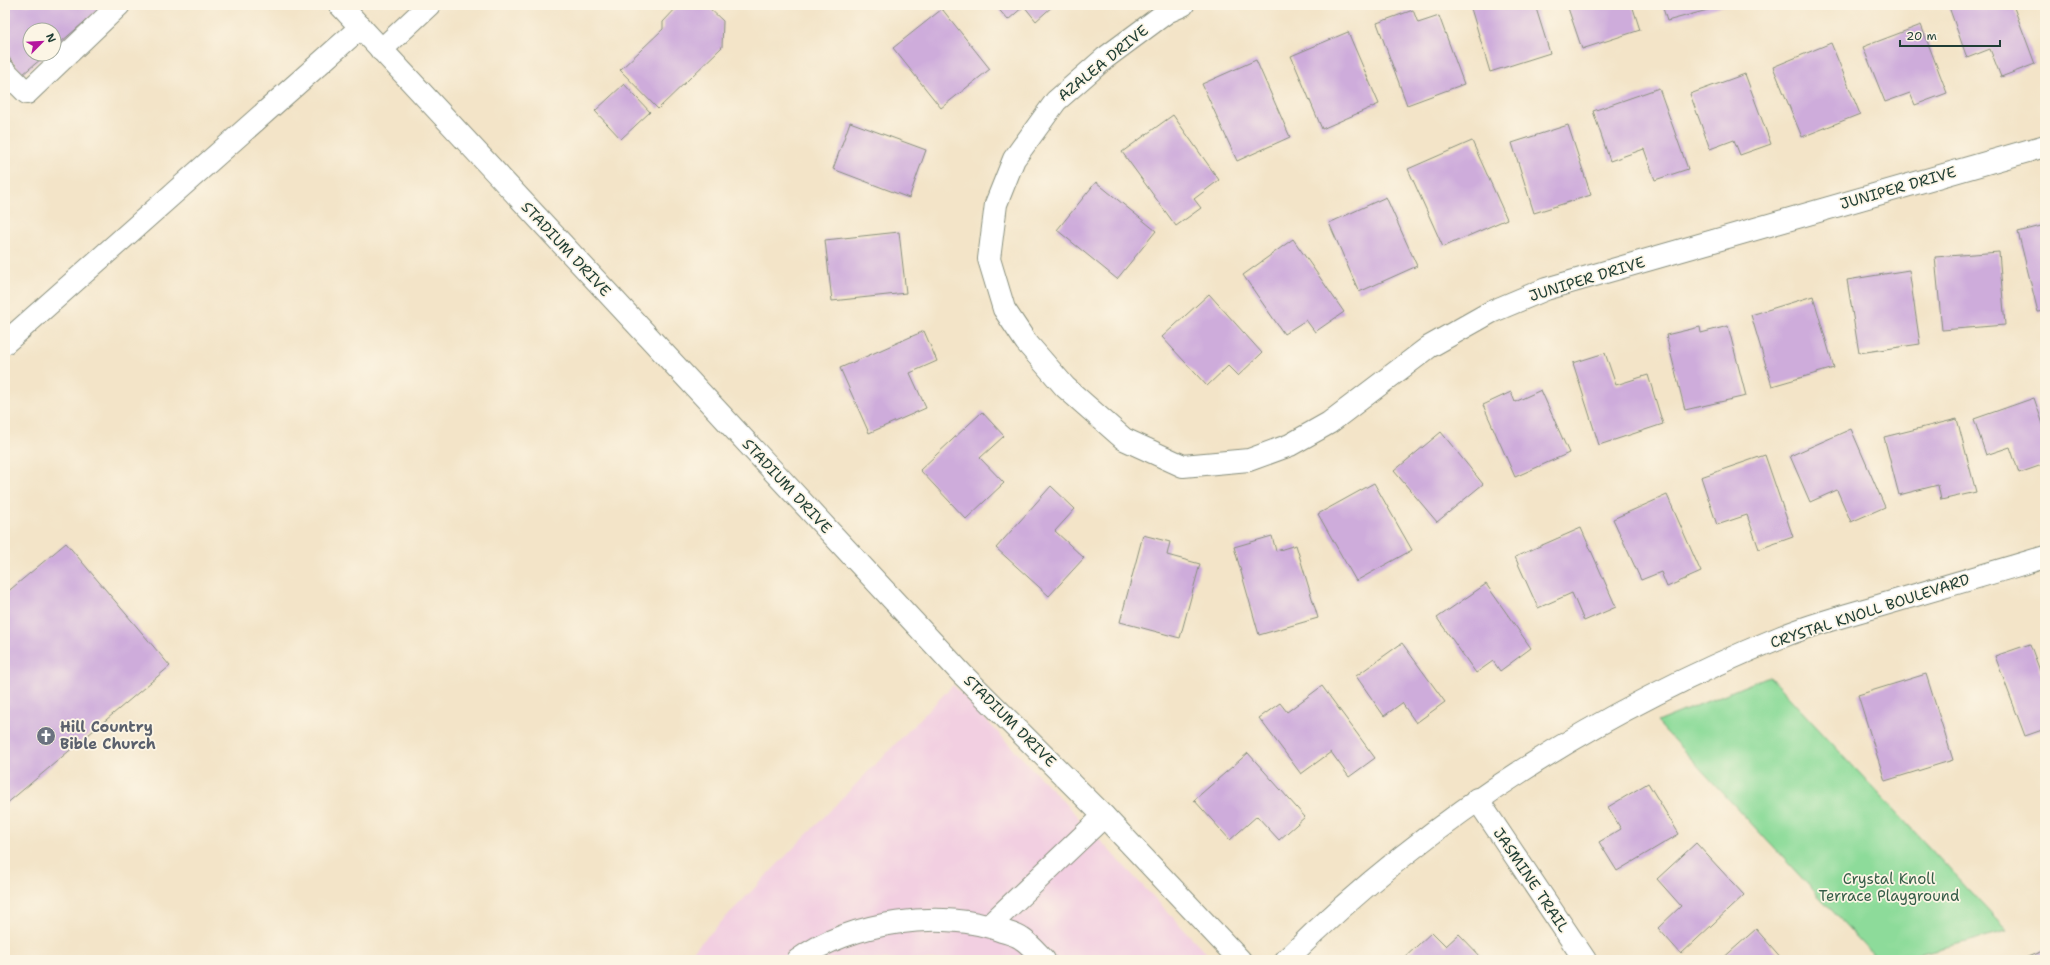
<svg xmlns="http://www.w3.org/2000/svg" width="2050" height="965" font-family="'Shantell Sans',sans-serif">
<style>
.built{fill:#f2cfe1}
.green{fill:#8ddb9a;stroke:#568c67}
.building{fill:#ceacdb}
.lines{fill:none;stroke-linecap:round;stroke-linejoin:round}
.minor-casing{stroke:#89907e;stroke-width:24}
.minor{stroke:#fff;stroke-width:22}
.labels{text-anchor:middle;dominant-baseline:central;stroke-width:3.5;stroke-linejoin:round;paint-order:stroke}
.street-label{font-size:15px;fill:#1f3d34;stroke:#fcf5e5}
.worship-label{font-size:15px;font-weight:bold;fill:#5b616d;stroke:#fcf5e5;text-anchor:start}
.park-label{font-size:15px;fill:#355d48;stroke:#fcf5e5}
</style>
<rect width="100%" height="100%" fill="#fcf5e5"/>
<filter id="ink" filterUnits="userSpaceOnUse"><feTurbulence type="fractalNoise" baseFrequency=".025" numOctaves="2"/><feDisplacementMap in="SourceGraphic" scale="8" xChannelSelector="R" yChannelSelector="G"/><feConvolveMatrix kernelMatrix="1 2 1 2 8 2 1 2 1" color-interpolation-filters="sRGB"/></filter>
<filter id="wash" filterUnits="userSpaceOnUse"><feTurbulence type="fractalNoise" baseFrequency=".012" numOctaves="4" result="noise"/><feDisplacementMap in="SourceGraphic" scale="16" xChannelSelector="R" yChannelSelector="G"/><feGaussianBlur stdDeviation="0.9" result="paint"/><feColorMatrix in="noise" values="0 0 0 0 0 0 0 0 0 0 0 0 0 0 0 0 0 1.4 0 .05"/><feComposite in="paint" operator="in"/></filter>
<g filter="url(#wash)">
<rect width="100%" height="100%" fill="#f3e4c8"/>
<polygon class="built" points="953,685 1213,960 684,960"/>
<polygon class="green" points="1769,676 2007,931 1897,960 1878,960 1657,722"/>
<g id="blocks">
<g class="building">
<polygon points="5,5 104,5 54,48 54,30 30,30 30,54 47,54 23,74 5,53"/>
<polygon points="679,5 706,5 723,21 722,47 658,109 620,70 663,29 663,22"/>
<polygon points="995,5 1054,5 1036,21 1024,6 1008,20"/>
<polygon points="1470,5 1535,5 1550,53 1490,72"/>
<polygon points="1567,5 1632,5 1640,30 1582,49"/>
<polygon points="1662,5 1726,5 1667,21"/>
<polygon points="1954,5 2013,5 2035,64 2001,77 1990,49 1967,58 1949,7"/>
<polygon points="942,9 990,69 941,108 893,48"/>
<polygon points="1413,10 1418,23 1439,16 1464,84 1407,105 1377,23"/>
<polygon points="1921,25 1947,93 1915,105 1910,93 1885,102 1863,47"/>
<polygon points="1348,32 1379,104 1322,129 1291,56"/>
<polygon points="1831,43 1860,114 1802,137 1773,67"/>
<polygon points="1256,60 1290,137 1237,161 1202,84"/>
<polygon points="1745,74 1771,144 1740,155 1734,140 1710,149 1690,94"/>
<polygon points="624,84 650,112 621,139 595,111"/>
<polygon points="1659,88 1688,169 1655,180 1644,149 1610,161 1593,111"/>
<polygon points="1173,115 1219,180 1194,199 1201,208 1176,226 1122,152"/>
<polygon points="850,122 926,150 909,198 833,169"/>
<polygon points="1568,125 1591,195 1534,213 1512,143"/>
<polygon points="1472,141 1507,219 1443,247 1408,169"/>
<polygon points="1096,182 1156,231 1117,279 1057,230"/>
<polygon points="1386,197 1417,266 1359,292 1329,223"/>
<polygon points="2045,225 2045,311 2038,312 2018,232"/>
<polygon points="899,232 906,293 832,301 825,240"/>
<polygon points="1293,239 1344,312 1315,332 1306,320 1284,334 1243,275"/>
<polygon points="1999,252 2005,325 1942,330 1935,257"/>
<polygon points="1909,270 1920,344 1859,353 1847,280"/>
<polygon points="1209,294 1262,353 1238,376 1228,366 1207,386 1162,337"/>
<polygon points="1813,296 1834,368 1772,386 1751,315"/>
<polygon points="1728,326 1746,396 1685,410 1666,335 1700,327 1701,333"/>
<polygon points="924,331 937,361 910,373 926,408 869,433 840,368"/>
<polygon points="1605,353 1616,385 1648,375 1663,424 1599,445 1573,363"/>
<polygon points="1541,390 1569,453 1515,477 1483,405 1511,392 1515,402"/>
<polygon points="2034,398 2045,430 2045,464 2019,473 2010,447 1986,455 1974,419"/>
<polygon points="982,412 1004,436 980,458 1004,483 966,519 920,470"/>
<polygon points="1957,419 1976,492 1941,500 1938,485 1899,495 1884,437"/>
<polygon points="1851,429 1885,507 1851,522 1837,490 1810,502 1790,456"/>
<polygon points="1441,432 1483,484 1437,522 1394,471"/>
<polygon points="1765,455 1793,537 1759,549 1747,515 1717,525 1701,477"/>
<polygon points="1374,483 1412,550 1356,581 1318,514"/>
<polygon points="1051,486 1075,509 1055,531 1084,558 1049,596 996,548"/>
<polygon points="1667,495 1701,572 1667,587 1661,572 1641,580 1613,519"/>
<polygon points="1581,528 1616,607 1584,621 1572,593 1538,608 1515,557"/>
<polygon points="1143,535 1170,542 1167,555 1200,564 1180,638 1120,622"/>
<polygon points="1272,536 1276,551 1296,545 1318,618 1259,635 1234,547"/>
<polygon points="66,543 170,666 5,805 5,594"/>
<polygon points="1486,584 1531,648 1500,671 1493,661 1476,673 1437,618"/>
<polygon points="1402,643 1445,702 1416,723 1402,703 1384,716 1356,676"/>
<polygon points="2030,644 2042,676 2045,675 2045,729 2025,736 1995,656"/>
<polygon points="1926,674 1953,760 1885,781 1858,695"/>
<polygon points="1322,686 1375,758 1349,777 1331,752 1301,774 1259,718 1280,703 1287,712"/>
<polygon points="1248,753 1305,817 1279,840 1257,816 1230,840 1194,800"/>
<polygon points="1648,783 1679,834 1617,871 1599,842 1621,829 1608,807"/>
<polygon points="1696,843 1744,895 1681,954 1658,928 1681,906 1657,879"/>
<polygon points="1756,929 1783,960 1721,960"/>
<polygon points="1432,932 1446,946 1459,934 1484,960 1402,960"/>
<polygon points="2045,950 2045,960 2020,960"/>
</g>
</g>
</g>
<g filter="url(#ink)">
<use href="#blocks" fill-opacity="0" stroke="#89907e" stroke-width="1"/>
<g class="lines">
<defs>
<g id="minor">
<polyline points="340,5 962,674 1104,816 1240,960"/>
<polyline points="1183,5 1167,12 1105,58 1056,101 1014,159 996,204 989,259 1004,309 1026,342 1065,387 1124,439 1183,466 1249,460 1290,445 1329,423 1429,347 1491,312 1546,289 2045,146"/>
<polyline points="381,50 429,5"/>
<polyline points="5,71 27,93 119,5"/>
<polyline points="5,343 361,27"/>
<polyline points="1477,799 1585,960"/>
<polyline points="989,926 1104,816"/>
<path d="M798,960C848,922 944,908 1002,931C1008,933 1017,935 1022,939C1030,944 1037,953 1044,960"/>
<path d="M1286,960C1428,819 1596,712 1781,637C1815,623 1851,614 1885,604C1939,588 1992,573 2045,557"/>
</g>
</defs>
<use href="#minor" class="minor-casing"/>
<use href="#minor" class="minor"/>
</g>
</g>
<defs>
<symbol id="church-disc" viewBox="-11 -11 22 22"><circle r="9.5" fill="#6b7280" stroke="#fcf5e5"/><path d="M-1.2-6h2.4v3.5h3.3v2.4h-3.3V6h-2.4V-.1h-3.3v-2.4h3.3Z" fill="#fff"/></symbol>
</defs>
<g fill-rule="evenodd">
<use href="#church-disc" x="35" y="725" width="22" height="22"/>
</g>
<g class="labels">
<g class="street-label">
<text transform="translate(1103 63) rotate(-39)">AZALEA DRIVE</text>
<text transform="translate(1898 188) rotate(-16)">JUNIPER DRIVE</text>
<text transform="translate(566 249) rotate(47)">STADIUM DRIVE</text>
<text transform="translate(1587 279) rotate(-17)">JUNIPER DRIVE</text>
<text transform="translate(787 486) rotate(47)">STADIUM DRIVE</text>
<text transform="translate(1870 611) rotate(-18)">CRYSTAL KNOLL BOULEVARD</text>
<text transform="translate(1010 721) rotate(45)">STADIUM DRIVE</text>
<text transform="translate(1531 880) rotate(56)">JASMINE TRAIL</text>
</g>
<g class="worship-label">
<text x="60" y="727">Hill Country<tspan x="60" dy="17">Bible Church</tspan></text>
</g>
<g class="park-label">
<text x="1889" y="879">Crystal Knoll<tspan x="1889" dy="17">Terrace Playground</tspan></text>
</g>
</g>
<rect width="2050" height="965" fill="none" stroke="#fcf5e5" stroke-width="20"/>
<g transform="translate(42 42) rotate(66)"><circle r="19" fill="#fcf5e5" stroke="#a4ab9e"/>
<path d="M0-3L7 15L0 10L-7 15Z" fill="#b5179e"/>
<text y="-6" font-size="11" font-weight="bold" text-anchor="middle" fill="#1f3d34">N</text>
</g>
<path d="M1900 40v6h100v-6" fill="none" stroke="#1f3d34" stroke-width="2"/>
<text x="1906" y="40" font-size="12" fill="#1f3d34" stroke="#fcf5e5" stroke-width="3" paint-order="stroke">20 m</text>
</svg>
